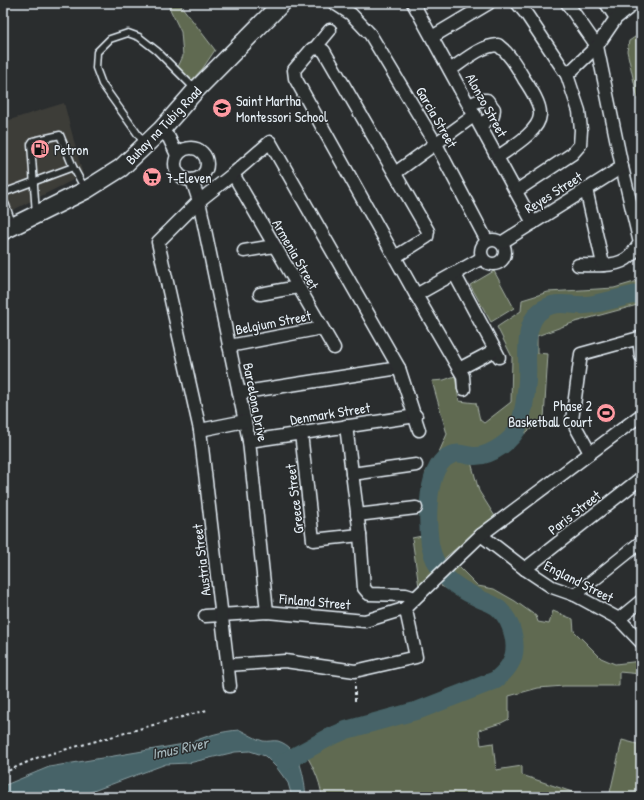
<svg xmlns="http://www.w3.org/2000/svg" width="644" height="800" font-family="'Patrick Hand',sans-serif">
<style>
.built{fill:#3d3d39}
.green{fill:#606a51;stroke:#a4aea4}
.water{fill:#466467;stroke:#879ca1}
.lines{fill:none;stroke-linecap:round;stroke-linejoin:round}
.river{stroke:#466467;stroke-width:18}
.lane-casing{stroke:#e8f1f8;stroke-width:9}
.street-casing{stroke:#e8f1f8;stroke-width:15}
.secondary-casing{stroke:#e8f1f8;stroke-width:20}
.path{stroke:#e8f1f8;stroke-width:2;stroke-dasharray:3 3;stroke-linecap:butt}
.lane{stroke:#2a2d2e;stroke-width:6}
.street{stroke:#2a2d2e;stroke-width:12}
.secondary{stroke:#2a2d2e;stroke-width:17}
.labels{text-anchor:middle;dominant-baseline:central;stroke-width:3;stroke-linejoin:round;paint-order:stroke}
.poi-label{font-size:14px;fill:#e8f1f8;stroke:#2a2d2e;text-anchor:start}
.street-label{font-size:14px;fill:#e8f1f8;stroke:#2a2d2e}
.water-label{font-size:15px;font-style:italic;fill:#a7b9be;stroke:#2a2d2e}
</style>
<rect width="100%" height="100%" fill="#2a2d2e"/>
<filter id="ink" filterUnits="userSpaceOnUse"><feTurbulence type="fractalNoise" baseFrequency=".025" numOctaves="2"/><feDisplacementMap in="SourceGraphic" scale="8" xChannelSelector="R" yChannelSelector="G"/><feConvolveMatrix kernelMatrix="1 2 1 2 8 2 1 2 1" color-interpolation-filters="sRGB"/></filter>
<g filter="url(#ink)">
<polygon class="built" points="64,103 83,175 11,211 3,183 3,122"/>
<g class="green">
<polygon points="167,3 179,3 215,50 203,68 192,80 188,79 178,67 183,56 181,32"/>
<polygon points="641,33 641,113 627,51 629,41"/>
<polygon points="494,271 514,308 491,322 470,285"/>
<polygon points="641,280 641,304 575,322 537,336 537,353 548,354 544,419 508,446 487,458 471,462 479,491 496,518 471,536 447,556 419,587 412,538 422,536 426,472 440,450 447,434 432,381 444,380 455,376 459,401 476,403 480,420 484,423 511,402 512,357 497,327 521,311 522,300 548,292 614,288"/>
<path d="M458,566L478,586L494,589L515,601L536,616L538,622L549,624L553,611L573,619L574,631L601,658L615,664L641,661V674L619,672V686H564L538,688L509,696V719L501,723L479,730L481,745L493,743L496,770L522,766V775L584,796L556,794L535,797H322C320,778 311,763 301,746L332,731L451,694L485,681L498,673L504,663L509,649L508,634L501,620L488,607L441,586Z"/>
<polygon points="622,740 641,745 641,797 609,797"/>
</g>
<path class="water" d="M240,730C247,733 255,739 263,741C268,742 273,740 278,741C301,748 304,777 306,797H292L288,783L277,768L265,756L250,751L235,752L189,763L166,764L77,797H3V786L49,767L190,743C206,736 222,731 240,730Z"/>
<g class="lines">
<path class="river" d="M284,762L328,738L346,730L419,710L496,680C501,675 507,670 510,664C520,648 512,621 499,609C494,604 486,602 480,599C453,586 436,575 430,544C427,521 425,465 451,455C459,451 466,456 474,456C490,457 514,440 519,425C524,411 526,396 527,381C529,355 519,315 552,305C563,302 574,306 585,305C591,305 597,303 603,302C616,299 628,296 641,293"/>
<defs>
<g id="lane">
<polyline points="144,143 102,84 96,68 97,52 110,39 128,33 139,37 157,51 195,89"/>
<polyline points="3,193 73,167"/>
<polyline points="36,214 31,144 33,141 60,135 73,167 85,189"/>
</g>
<g id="street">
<polyline points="334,3 351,14 370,34 436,144 487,241"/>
<polyline points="413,3 533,223"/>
<path d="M567,3L597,46L622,167L640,243C637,247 634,252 630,256C618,268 594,265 578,265"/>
<polyline points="606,3 616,18"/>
<polyline points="432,37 489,3"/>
<polyline points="315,48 330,30"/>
<path d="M450,70C465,60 480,46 498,45C510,54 517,67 524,79C530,88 541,104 540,115C539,132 510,148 498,157"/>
<polyline points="567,75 597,46 616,18 635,3"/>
<polyline points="469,105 480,100 487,100 494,109 493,116 480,125"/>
<polyline points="161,130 169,138 177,155"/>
<circle cx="191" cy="164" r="16"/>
<polyline points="395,173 475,115"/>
<polyline points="233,174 334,348"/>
<polyline points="192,180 199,201 249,441 267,612"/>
<polyline points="586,189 603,264"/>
<polyline points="516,191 572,154 580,145 581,130 579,111 567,75 527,15 517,3"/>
<polyline points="3,206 10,227"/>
<circle cx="493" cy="252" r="12"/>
<polyline points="501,243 622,167"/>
<polyline points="244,251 274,246"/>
<polyline points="395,257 427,237 428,231 324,51 319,48 312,49 294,70 295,78 416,295 463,376 464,389"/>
<polyline points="454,273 499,357"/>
<polyline points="260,294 298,287"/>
<polyline points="416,295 482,258"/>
<polyline points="229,346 322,328"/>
<polyline points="459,369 495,350"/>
<polyline points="239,393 399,368"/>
<polyline points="346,426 360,535 364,588 369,594 406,595 415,598"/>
<polyline points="200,430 245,421"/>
<polyline points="301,433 313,540 360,535"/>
<polyline points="249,441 416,416"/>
<polyline points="590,453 572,420 581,354 639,338 641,356"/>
<polyline points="352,474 416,465"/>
<polyline points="357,515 416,508"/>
<polyline points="481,535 525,569 552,587 575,595 619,619 641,642"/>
<polyline points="525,569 641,478"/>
<polyline points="575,595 641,542"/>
<polyline points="205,616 267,612 365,621 404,609 481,535 641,415"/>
<polyline points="619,619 641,601"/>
<polyline points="228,665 285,661 355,671 416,657 407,615 404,609"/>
<polyline points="230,686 200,430 158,242 199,201 233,174 270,142 399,368 419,430"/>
</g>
<polyline id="secondary" points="3,231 86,190 121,168 161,130 196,90 282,3"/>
</defs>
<use href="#lane" class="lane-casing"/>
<use href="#street" class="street-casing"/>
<use href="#secondary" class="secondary-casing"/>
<g class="path">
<polyline points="355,701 355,682"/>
<polyline points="3,773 39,757 207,710"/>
</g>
<use href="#lane" class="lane"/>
<use href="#street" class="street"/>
<use href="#secondary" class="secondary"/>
</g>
</g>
<defs>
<symbol id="school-disc" viewBox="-11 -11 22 22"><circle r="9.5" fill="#ff9aa2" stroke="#2a2d2e"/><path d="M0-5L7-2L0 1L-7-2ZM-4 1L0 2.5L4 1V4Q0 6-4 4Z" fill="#111"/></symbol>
<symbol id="fuel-disc" viewBox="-11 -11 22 22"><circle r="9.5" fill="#ff9aa2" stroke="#2a2d2e"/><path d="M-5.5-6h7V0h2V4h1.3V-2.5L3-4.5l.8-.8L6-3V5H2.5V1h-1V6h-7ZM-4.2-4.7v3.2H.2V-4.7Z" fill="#111"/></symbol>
<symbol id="supermarket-disc" viewBox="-11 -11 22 22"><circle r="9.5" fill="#ff9aa2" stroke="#2a2d2e"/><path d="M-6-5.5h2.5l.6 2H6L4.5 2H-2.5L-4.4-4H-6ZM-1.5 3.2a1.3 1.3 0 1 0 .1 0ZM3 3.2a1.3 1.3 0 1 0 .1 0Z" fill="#111"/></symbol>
<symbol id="stadium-disc" viewBox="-11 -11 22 22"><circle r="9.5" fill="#ff9aa2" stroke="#2a2d2e"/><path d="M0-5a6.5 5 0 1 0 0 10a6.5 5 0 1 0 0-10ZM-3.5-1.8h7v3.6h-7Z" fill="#111"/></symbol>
</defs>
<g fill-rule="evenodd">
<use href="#school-disc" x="211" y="97" width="22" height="22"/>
<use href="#fuel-disc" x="29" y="138" width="22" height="22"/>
<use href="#supermarket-disc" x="141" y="166" width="22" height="22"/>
<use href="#stadium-disc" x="595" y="402" width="22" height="22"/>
</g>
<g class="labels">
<g class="poi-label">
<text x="236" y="100">Saint Martha<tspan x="236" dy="16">Montessori School</tspan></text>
<text x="54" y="149">Petron</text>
<text x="166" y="177">7-Eleven</text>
<text x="592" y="405" text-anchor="end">Phase 2<tspan x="592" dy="16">Basketball Court</tspan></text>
</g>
<g class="street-label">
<text transform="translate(487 105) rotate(61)">Alonzo Street</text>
<text transform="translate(437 117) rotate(60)">Garcia Street</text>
<text transform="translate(163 125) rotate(-46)">Buhay na Tubig Road</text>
<text transform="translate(553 192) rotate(-32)">Reyes Street</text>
<text transform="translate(296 254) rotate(60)">Armenia Street</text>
<text transform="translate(273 322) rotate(-11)">Belgium Street</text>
<text transform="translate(256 402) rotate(79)">Barcelona Drive</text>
<text transform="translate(330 413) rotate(-9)">Denmark Street</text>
<text transform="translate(294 499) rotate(-97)">Greece Street</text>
<text transform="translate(574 512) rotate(-38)">Paris Street</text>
<text transform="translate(201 560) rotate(-97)">Austria Street</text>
<text transform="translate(579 581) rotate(27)">England Street</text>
<text transform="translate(315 601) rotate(5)">Finland Street</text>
</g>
<g class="water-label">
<text transform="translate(180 748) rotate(-12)">Imus River</text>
</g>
</g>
<rect width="644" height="800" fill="none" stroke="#2a2d2e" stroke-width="16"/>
<rect x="8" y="8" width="628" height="784" fill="none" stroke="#e8f1f8" stroke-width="1.5" filter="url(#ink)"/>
</svg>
